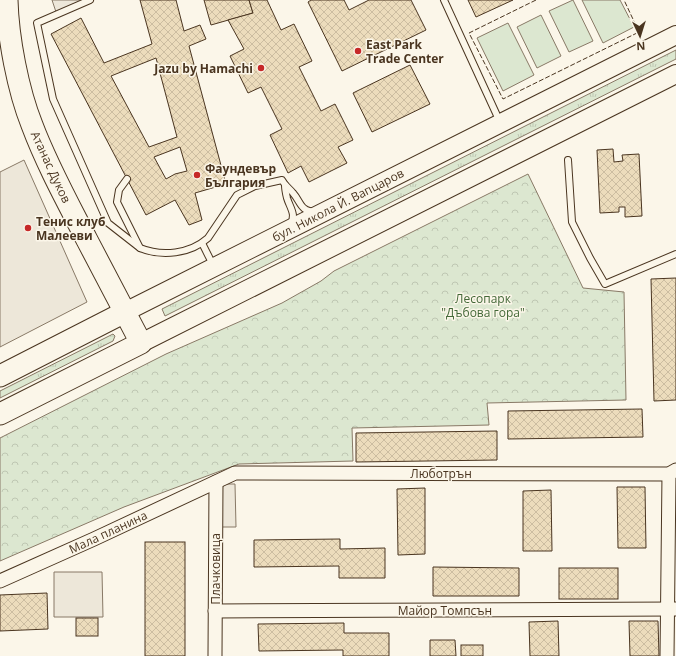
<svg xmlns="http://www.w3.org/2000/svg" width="676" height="656" font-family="'Open Sans',sans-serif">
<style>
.grass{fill:url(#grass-tufts);stroke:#887966}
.park{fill:url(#park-crowns);stroke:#887966}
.pitch{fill:#dce7d0;stroke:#887966}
.parking{fill:#ede7d9;stroke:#887966}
.building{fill:url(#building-cross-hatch);stroke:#4a3520;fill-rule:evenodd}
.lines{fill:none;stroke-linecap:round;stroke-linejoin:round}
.service-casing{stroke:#4a3520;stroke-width:8}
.minor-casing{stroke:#4a3520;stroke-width:15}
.secondary-casing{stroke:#4a3520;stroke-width:20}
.primary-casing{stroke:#4a3520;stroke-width:23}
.service{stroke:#fbf6e9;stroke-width:6}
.minor{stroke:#fbf6e9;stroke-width:13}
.secondary{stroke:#fbf6e9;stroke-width:18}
.primary{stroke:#fbf6e9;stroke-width:21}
.fence{stroke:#4a3520;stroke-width:1;stroke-dasharray:5 2;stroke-linecap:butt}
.poi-dot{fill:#c62828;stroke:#fbf6e9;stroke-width:1.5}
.labels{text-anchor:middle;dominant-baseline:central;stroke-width:3;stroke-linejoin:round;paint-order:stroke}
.poi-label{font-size:12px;font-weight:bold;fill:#4a3520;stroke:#fbf6e9;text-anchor:start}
.street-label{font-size:12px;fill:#4a3520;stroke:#fbf6e9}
.park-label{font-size:12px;fill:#436837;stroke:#fbf6e9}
</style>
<defs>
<pattern id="grass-tufts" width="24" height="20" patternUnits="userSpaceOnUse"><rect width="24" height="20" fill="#dce7d0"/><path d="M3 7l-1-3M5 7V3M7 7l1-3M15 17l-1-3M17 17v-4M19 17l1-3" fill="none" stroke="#bec7b2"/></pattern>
<pattern id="park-crowns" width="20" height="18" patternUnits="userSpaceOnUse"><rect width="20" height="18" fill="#dce7d0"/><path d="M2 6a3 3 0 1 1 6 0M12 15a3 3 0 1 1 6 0" fill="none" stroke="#bec7b2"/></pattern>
<pattern id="building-cross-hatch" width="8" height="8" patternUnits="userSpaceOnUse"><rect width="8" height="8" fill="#ecdcbc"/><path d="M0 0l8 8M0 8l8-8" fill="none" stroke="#ccbda1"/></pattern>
</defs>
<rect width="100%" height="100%" fill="#fbf6e9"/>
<g class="grass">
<polygon points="676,50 676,59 165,316 162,309"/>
<polygon points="113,334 115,336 113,341 0,398 0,391"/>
</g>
<polygon class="park" points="528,174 583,288 624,292 626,400 487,403 489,425 352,428 353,461 239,464 124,507 0,561 0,438 166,354 282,303 321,281 334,271"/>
<g class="pitch">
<polygon points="573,0 593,41 569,52 549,11"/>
<polygon points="582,0 620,0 634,27 603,43"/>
<polygon points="541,15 561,56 537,68 517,27"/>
<polygon points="508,23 534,75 503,91 477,38"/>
</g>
<g class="parking">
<polygon points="52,0 90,0 56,12"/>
<polygon points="24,160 87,302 0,347 0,172"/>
<polygon points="217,484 235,484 236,527 217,527"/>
<polygon points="54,572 102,572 103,617 54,617"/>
</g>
<g class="building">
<path d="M140,0H176L184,31L200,25L206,39L189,46L226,184L195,193L202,220L189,225L175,200L146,215L51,34L81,18L104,63L152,44ZM156,58L177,137L149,147L111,76ZM180,147L187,171L175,174L166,179L154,157Z"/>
<polygon points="204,0 249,0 253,13 211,25"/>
<polygon points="249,0 267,0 281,30 294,24 312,61 299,67 321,111 335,104 353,140 338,147 347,163 309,182 301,166 288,173 270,135 282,129 261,87 248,93 230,56 244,49 228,20 253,13"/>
<polygon points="311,0 344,0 349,10 369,0 411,0 426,30 342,71 308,2"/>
<polygon points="468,0 513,0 476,17"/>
<polygon points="410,65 430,104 372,132 353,93"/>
<polygon points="613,149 614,162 623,161 622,155 639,154 642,216 625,217 625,207 619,207 619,212 600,213 597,150"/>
<polygon points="676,278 676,400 654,401 651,279"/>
<polygon points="642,409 643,437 508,439 508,411"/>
<polygon points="497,431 497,460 356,462 356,433"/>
<polygon points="617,487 645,487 646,548 618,548"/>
<polygon points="425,488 425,554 398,555 397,489"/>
<polygon points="551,490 552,551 523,551 523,491"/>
<polygon points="340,539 340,549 385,548 385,578 339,578 339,566 254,567 254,540"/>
<rect x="145" y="542" width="40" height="114"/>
<polygon points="433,567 519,568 519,596 433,596"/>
<rect x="559" y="568" width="59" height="31"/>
<polygon points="47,593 48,629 0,631 0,595"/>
<rect x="76" y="618" width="22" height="18"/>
<polygon points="558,621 559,656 530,656 529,622"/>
<polygon points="629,621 658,621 659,656 630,656"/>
<polygon points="344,623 344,633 389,633 389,656 343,656 343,650 259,651 258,624"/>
<polygon points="430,640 455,640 456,656 430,656"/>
<rect x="461" y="645" width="22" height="11"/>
</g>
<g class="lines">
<defs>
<g id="service">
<polyline points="90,0 37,23 53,99 108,223 140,248"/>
<polyline points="444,0 500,122"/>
<polyline points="568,160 572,222 590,258 605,284 676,254"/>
<path d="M127,179L119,190L117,202L140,248C162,257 190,254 208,238L237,195L255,186L282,180C285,186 289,188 293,193C301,202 300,211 315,212"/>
<path d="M285,185C285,189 286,194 287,198C290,208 297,215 290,225"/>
<polyline points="202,243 213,265"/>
</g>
<g id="minor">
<polyline points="0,581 94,539 235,473 669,474 676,470"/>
<polyline points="215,611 676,609"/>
<polyline points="215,656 216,482"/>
<polyline points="667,656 669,474"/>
</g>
<g id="secondary">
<polyline points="125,312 676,35"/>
<polyline points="141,343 676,74"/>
</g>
<g id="primary">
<polyline points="0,376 125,312"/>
<path d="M0,414L141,343C123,309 105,275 87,240C68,203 47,165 32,125C18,90 8,38 7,0"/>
</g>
</defs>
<use href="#service" class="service-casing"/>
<use href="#minor" class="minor-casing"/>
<use href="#secondary" class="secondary-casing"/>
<use href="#primary" class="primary-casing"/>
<use href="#service" class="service"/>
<use href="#minor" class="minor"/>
<use href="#secondary" class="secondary"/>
<use href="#primary" class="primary"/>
<polyline class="fence" points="536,0 469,33 503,99 639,32 624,0"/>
</g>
<g class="poi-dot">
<circle cx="358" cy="51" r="4"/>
<circle cx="261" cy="68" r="4"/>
<circle cx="197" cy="175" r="4"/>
<circle cx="28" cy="228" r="4"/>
</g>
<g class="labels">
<g class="poi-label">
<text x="366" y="44">East Park<tspan x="366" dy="14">Trade Center</tspan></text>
<text x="253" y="68" text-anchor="end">Jazu by Hamachi</text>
<text x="205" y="168">Фаундевър<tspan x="205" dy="14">България</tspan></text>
<text x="36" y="221">Тенис клуб<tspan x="36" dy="14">Малееви</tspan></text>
</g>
<g class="street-label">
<text transform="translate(51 167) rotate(65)">Атанас Дуков</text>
<text transform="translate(338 205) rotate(-27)">бул. Никола Й. Вапцаров</text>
<text x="441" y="473">Люботрън</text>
<text transform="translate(108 532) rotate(-25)">Мала планина</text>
<text transform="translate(215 569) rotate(-90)">Плачковица</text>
<text x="445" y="610">Майор Томпсън</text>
</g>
<g class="park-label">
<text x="483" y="298">Лесопарк<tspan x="483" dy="14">"Дъбова гора"</tspan></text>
</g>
</g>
<g transform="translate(640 36) rotate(176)" stroke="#fbf6e9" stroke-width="3" paint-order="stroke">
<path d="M0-3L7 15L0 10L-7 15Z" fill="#4a3520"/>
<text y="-6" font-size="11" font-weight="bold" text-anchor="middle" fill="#4a3520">N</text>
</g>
</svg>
